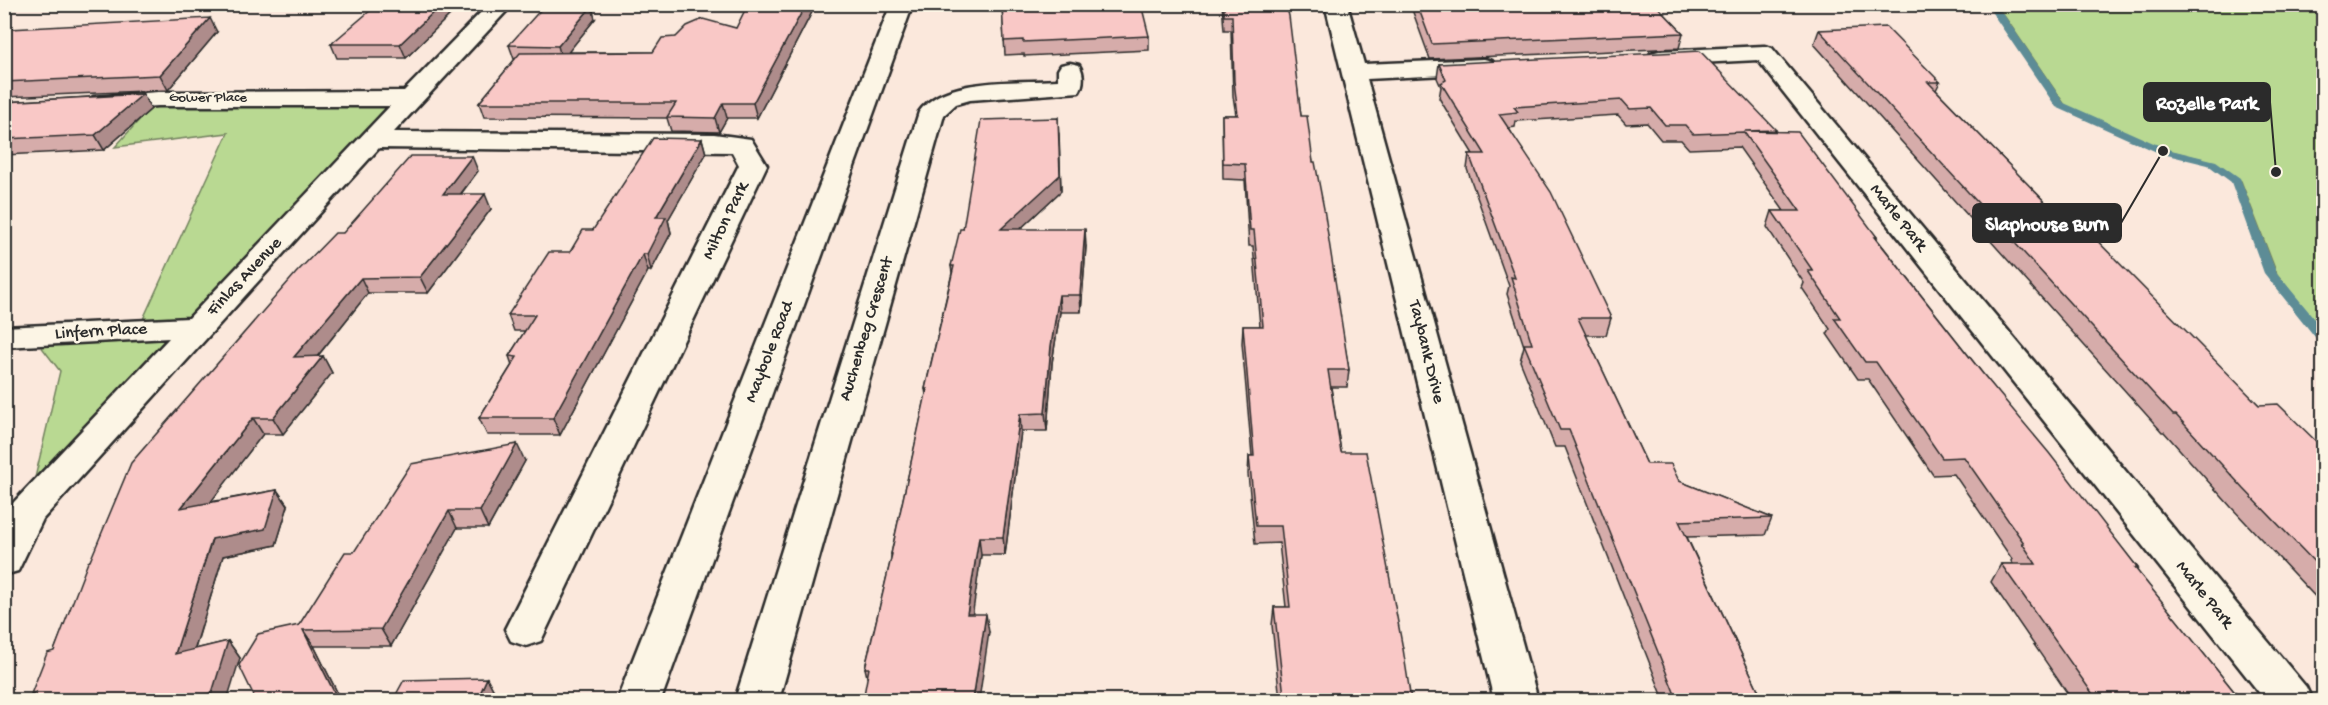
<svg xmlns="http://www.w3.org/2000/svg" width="2328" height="705" font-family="'Gochi Hand',sans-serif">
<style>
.green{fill:#b9d992;stroke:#72825e;stroke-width:1.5}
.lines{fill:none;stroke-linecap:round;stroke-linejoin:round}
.stream{fill:#5d8c96;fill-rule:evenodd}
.street-casing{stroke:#2b2b2b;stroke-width:5}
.primary-casing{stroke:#2b2b2b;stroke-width:5}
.street{fill:#fcf5e5;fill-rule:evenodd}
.primary{fill:#fcf5e5;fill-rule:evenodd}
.wall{fill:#d6acaa;stroke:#2b2b2b;stroke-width:1.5}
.shaded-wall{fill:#ae8c8b;stroke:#2b2b2b;stroke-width:1.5}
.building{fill:#f9c8c6;stroke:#2b2b2b;stroke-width:1.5}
.labels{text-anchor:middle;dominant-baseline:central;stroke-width:5;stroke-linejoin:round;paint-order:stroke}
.far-street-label{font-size:15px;fill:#2b2b2b;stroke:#fcf5e5}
.street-label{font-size:18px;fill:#2b2b2b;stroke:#fcf5e5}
.leader{fill:none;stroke:#2b2b2b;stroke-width:2}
.callout-dot{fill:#2b2b2b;stroke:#fcf5e5;stroke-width:2}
.callout{fill:#2b2b2b;stroke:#2b2b2b;stroke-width:2}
.callout-label{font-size:20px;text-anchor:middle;font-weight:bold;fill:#fff}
</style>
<rect width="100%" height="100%" fill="#fbe8dc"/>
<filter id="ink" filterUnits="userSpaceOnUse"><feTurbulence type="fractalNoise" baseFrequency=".0167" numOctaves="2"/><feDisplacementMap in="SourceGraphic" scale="12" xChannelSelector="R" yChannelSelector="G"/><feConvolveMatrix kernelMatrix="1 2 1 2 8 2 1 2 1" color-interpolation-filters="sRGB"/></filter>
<g filter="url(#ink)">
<g class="green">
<polygon points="1994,5 2323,5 2323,333 2277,274 2241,181 2214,162 2163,149 2065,105 2005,17"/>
<polygon points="411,98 27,512 60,371 33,336 138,330 228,133 115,147 158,99"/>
</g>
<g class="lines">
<polygon class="stream" points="1986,4 1995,4 2004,15 2064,103 2167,149 2216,161 2240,178 2276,272 2324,330 2324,343 2319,342 2264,273 2231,182 2208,165 2159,153 2056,107"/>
<defs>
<g id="street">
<polygon points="489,4 513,4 394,132 714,134 751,139 767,165 541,641 526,646 511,641 505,629 739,165 732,152 379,148 43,519 18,571 4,575 4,519 14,502 169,338 4,347 4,327 189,318 390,106 158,106 102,110 93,107 89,102 93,97 158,92 404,91"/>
<polygon points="1325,4 1347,4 1364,64 1484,59 1492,61 1496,66 1492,71 1484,73 1367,79 1538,700 1494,700"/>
<polygon points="1764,46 1772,48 2306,687 2312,700 2265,700 1758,60 1659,65 1651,63 1647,58 1651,53 1659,51"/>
<path d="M1070,63L1079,65C1084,73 1084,84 1079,92L970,100L956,104L944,115L779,700H735L919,112C944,76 1018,83 1058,80V70L1061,65Z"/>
</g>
<polygon id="primary" points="891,4 913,4 661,700 617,700"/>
</defs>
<use href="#street" class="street-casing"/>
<use href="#primary" class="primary-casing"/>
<use href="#street" class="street"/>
<use href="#primary" class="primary"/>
</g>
<g class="wall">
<polygon points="461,4 406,58 337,58 331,44"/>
<polygon points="1222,4 1286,4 1301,116 1313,162 1349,370 1347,387 1331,387 1341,452 1411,700 1280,700 1272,625 1274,607 1286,607 1279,543 1255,544 1248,474 1249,456 1252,456 1242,343 1243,326 1260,326 1253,246 1249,246 1245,180 1223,179 1222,115 1236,115 1233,96 1231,30 1224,30"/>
<polygon points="1410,4 1655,4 1683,33 1679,48 1430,59"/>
<polygon points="1002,5 1149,36 1149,50 1024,56 1024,54 1005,55"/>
<polygon points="812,12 757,118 727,118 719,132 671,131 667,118 484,117 479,103 515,59 514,59 509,45 595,19 568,52 653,52 676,37 736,28"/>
<polygon points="1819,30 1940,82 1936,90 2051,208 2259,405 2324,449 2324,606 2231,507 2164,432 2162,432 1814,44"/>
<polygon points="217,32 168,90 4,97 4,33"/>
<polygon points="1439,64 1776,130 1775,132 1877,237 1877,239 1983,374 2138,568 2137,571 2241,700 2072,700 1991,582 2001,564 2013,564 2011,561 2012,559 1954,474 1933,475 1868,379 1858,379 1827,334 1830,329 1802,288 1804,283 1767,227 1772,211 1784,211 1739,147 1689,149 1681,140 1661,140 1647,123 1626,124 1618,115 1516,121 1515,127 1509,128 1611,318 1606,335 1586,335 1647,464 1679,481 1772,518 1765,535 1687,537 1761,696 1759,700 1664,700 1565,447 1555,447 1520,361 1524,346 1507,294 1509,286 1467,169 1469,154 1473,154 1439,98 1441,87 1437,78"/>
<polygon points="143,94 151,109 104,150 4,155 4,102"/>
<polygon points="1059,134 1061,191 1020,229 1086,246 1081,312 1060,312 1052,363 1047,431 1021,431 1005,555 981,555 972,614 989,632 867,677 865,668 891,559 891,554 926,395 925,389 952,273 951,266 963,229"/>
<polygon points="702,139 706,154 668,220 671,233 651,271 648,271 560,435 487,435 479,418 512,365 509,356 525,331 514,331 508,315 593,230"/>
<polygon points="478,171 461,194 491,209 428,293 368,293 317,357 323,356 332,373 283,434 263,434 210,502 277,490 288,506 276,545 223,556 195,649 228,641 240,658 54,651 90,561 343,233"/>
<polygon points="525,461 488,528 457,528 391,646 314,646 341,700 393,700 487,678 496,695 494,700 256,700 299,625 354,552"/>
</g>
<g class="shaded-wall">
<polygon points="442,4 461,4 406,58 400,44"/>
<polygon points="806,4 811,4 812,12 757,118 753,103"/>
<polygon points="592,6 595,19 562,60 558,46"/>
<polygon points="210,18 217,32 168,90 160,75"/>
<polygon points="143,94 151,109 104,150 95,135"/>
<polygon points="723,103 727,118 719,132 715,118"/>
<polygon points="1058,118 1061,191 1003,245 1001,229"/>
<polygon points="702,139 706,154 668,220 671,233 651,271 647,254 656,217"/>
<polygon points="472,156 478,171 449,209 443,194"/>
<polygon points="485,194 491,209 428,293 420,277"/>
<polygon points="1085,229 1086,246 1081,312 1080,295"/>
<polygon points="643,254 648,271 560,435 553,418"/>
<polygon points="361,278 368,293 303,374 294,357"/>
<polygon points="1059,295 1060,312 1052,363 1047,431 1045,413 1051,346"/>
<polygon points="323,356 332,373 283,434 273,418"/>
<polygon points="1020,414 1021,431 1005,555 1003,537"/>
<polygon points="253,418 263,434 193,525 181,508"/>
<polygon points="517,444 525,461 488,528 480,511"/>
<polygon points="277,490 288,506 276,545 223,556 188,671 175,654 212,539"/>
<polygon points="449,511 457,528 391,646 381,629"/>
<polygon points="979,537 981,555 970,632 967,614"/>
<polygon points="986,614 989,632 979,700 973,700"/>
<polygon points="303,630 314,646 341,700 338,700"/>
<polygon points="228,641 240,658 227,700 178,700"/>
<polygon points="487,678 496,695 494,700 477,700"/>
</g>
<g class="building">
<polygon points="378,4 442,4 400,44 331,44"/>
<polygon points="748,4 806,4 753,103 723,103 715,118 667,117 676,103 479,103 520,53 653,52 662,38 676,37 687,26 703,19 736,28"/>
<polygon points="1141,4 1149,36 1023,42 1023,40 1004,41 1002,5"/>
<polygon points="1224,4 1286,4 1289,16 1301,116 1307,116 1313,162 1315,162 1324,209 1349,370 1328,370 1341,452 1366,452 1403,649 1411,700 1300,700 1300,696 1284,696 1274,607 1290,607 1281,526 1256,526 1249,456 1254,456 1243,326 1263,326 1254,230 1250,230 1245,164 1223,163 1222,115 1238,115 1234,81 1232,16 1224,16"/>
<polygon points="1417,4 1655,4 1683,33 1432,44"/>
<polygon points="544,6 592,6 558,46 509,45"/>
<polygon points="210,18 160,75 4,82 4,33 10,29"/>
<polygon points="1886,27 1940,82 1928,82 2051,208 2065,208 2259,405 2278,404 2324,449 2324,572 2244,489 2176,415 2173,415 1819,30"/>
<polygon points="1700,51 1776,130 1745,131 1798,132 1877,237 1875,237 1983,374 2049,453 2138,568 2135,568 2241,700 2097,700 2001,564 2036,564 2022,543 2024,543 1964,457 1942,458 1876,362 1865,362 1834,318 1840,318 1808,271 1813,271 1772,211 1800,211 1744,132 1693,134 1685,125 1665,125 1651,108 1630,109 1622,100 1514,107 1518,112 1499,114 1551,192 1611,318 1578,318 1647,464 1671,464 1679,481 1772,518 1679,521 1761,696 1676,697 1569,430 1560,430 1524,344 1532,344 1511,277 1515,278 1469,154 1485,154 1441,83 1446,80 1439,64"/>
<polygon points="143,94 95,135 4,139 4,102"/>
<polygon points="1058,118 1060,175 1001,229 1085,229 1080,295 1059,295 1051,346 1045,413 1020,414 1003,537 979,537 967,614 986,614 973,700 863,700 869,668 865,668 892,554 891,554 927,389 925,389 954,266 951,266 960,229 963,229 981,120"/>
<polygon points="653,138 702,139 656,217 666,217 647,254 643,254 553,418 479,418 517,357 509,356 535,315 508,315 549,252 570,252 583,230 593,230"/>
<polygon points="411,156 472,156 443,194 485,194 420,277 361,278 294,357 323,356 273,418 253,418 181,508 277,490 265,529 212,539 175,654 228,641 212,693 178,700 33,700 36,692 31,694 47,653 54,651 88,562 90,561 131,463 296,273 335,233 343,233"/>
<polygon points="517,444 480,511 449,511 381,629 303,630 338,700 393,700 404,680 487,678 477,700 256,700 239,665 258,634 299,625 345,552 354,552 411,464"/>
</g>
</g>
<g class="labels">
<g class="far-street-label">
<text x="208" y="98">Gower Place</text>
</g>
<g class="street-label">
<text transform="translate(1898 218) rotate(51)">Marle Park</text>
<text transform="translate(726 221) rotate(-64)">Milton Park</text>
<text transform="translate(245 277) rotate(-47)">Finlas Avenue</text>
<text transform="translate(867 329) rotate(-73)">Auchenbeg Crescent</text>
<text transform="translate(101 332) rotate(-3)">Linfern Place</text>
<text transform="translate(770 352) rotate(-69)">Maybole Road</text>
<text transform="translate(1426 352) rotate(76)">Taybank Drive</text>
<text transform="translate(2204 595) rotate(51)">Marle Park</text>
</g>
</g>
<path class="leader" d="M2276 172L2270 102M2163 151L2121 223"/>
<g class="callout-dot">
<circle cx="2276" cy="172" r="6"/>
<circle cx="2163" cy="151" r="6"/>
</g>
<g class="callout">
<rect x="2144" y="83" width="126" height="38" rx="6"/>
<rect x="1973" y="204" width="148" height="38" rx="6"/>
</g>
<g class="callout-label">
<text x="2207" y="109">Rozelle Park</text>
<text x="2047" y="230">Slaphouse Burn</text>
</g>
<rect width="2328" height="705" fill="none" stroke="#fcf5e5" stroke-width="24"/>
<rect x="12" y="12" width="2304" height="681" fill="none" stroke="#2b2b2b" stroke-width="2" filter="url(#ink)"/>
</svg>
